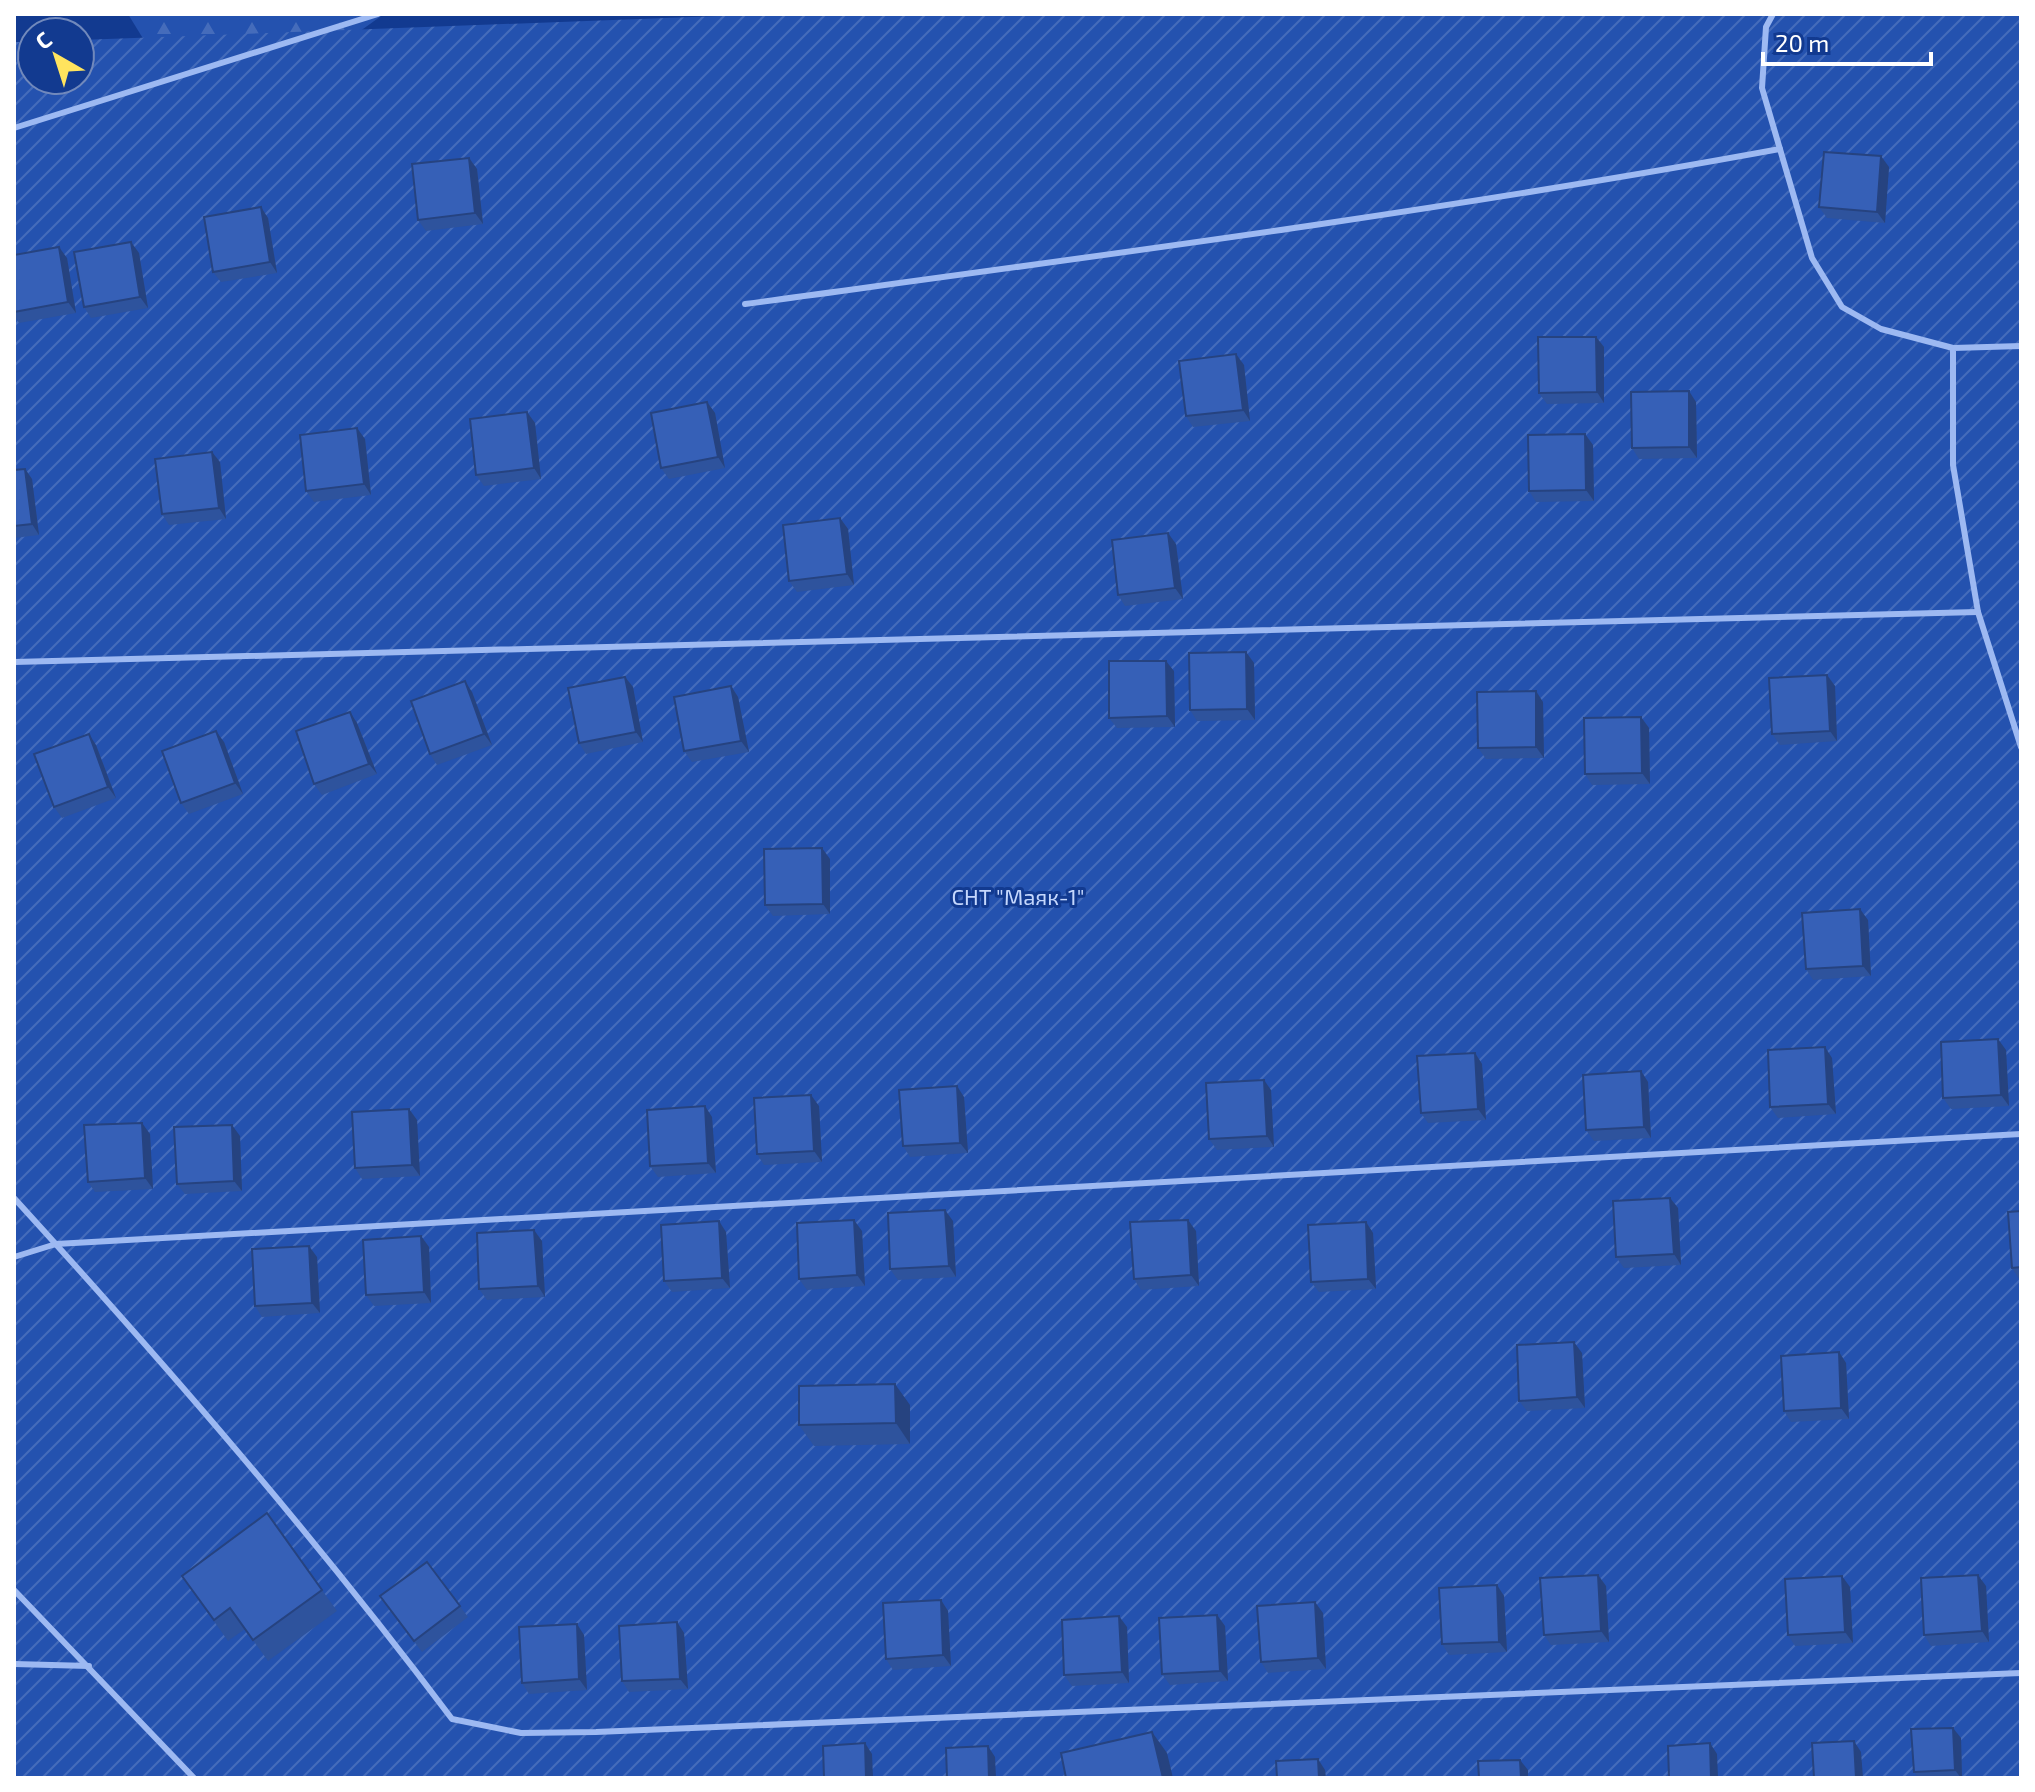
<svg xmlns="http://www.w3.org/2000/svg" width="2035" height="1792" font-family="'Exo 2',sans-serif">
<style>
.forest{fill:url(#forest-firs)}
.garden{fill:url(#garden-furrows)}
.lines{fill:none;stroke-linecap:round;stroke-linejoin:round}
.service{stroke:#9db9f2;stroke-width:6}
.wall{fill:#2e539d}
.shaded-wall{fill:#264380}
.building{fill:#3660b7;stroke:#264380;stroke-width:2}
.labels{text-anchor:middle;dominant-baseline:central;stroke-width:6;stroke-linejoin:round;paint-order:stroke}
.park-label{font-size:22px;fill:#c4d7fd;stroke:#123a90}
</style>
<defs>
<pattern id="forest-firs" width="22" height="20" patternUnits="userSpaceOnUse" patternTransform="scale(2)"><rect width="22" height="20" fill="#2452af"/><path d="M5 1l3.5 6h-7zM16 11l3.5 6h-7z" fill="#456cbb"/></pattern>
<pattern id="garden-furrows" width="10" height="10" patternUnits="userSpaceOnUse" patternTransform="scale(2)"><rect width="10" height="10" fill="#2452af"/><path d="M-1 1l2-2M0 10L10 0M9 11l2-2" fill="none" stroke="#456cbb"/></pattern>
</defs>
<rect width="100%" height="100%" fill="#123a90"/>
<polygon class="forest" points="128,14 384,14 283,86 147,45"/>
<polygon class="garden" points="772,14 2021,14 2021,1778 14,1778 14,42 32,42 32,80 80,80 80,40"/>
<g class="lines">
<g class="service">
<polyline points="1773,14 1766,27 1762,88 1812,258 1842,307 1881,329 1953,348"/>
<polyline points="14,128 378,14"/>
<path d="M745,304C1090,257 1437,212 1780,149"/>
<polyline points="2021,346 1953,348 1953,465 1978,612 2021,747"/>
<polyline points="14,662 1978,612"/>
<path d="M14,1198C167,1366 316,1538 452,1719L521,1733L596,1732L2021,1673"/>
<polyline points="14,1257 56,1244 2021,1134"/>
<polyline points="14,1590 194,1778"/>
<polyline points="14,1664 89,1666"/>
</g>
</g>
<g class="wall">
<polygon points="469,158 477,169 483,224 426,231 418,220"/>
<polygon points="1889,167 1885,223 1827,218 1819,207"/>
<polygon points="268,218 277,273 221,282 213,272"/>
<polygon points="139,253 148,308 91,318 84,307"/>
<polygon points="14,255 67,258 76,313 19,323 14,315"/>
<polygon points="1596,337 1604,347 1604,403 1547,404 1539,393"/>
<polygon points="1244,365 1250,421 1193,427 1186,416"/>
<polygon points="707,402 715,413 725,468 669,479 661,468"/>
<polygon points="1696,402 1697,458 1639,459 1632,448"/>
<polygon points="527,412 535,423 541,479 484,486 476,475"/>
<polygon points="1585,434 1593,445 1594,501 1536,502 1529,491"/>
<polygon points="365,439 371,495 314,502 306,491"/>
<polygon points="220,462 226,519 169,525 162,514"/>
<polygon points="25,469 32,479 39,535 14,538 14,470"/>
<polygon points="840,518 848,529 854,585 797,592 789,581"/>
<polygon points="1176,544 1183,599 1125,606 1118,595"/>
<polygon points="1246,652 1254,663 1255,720 1197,721 1190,710"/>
<polygon points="1174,671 1175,727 1117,728 1109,718"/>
<polygon points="1827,675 1835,686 1837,741 1780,745 1772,734"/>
<polygon points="625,677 633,687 643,742 586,754 579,743"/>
<polygon points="731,686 738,697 749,752 692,762 684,751"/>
<polygon points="472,692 492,745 437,765 430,754"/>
<polygon points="1543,702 1544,758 1486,759 1478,748"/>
<polygon points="350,712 357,723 377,774 322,795 314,784"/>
<polygon points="1641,717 1649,728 1650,784 1592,785 1585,774"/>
<polygon points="224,742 243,794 189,814 181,803"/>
<polygon points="96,745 116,798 62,818 54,807"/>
<polygon points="830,859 830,914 773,916 765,905"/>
<polygon points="1868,920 1871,976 1813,980 1806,969"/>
<polygon points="2006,1050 2009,1106 1951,1109 1943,1098"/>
<polygon points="1475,1053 1482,1064 1486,1120 1428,1123 1421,1113"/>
<polygon points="1832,1058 1836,1114 1778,1118 1770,1107"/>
<polygon points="1641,1071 1648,1082 1651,1138 1594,1141 1586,1130"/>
<polygon points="1271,1090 1274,1147 1217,1150 1209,1139"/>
<polygon points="964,1097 968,1153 910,1157 903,1146"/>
<polygon points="819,1106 822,1162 764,1165 757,1154"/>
<polygon points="409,1109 417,1120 420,1176 362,1179 355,1168"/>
<polygon points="712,1117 716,1173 658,1177 650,1166"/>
<polygon points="150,1134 153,1189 95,1192 88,1182"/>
<polygon points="240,1136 242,1191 185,1194 177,1184"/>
<polygon points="1670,1198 1678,1208 1681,1265 1624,1268 1616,1257"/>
<polygon points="2021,1211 2021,1279 2019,1279 2012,1268"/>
<polygon points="953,1221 956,1277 898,1280 890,1269"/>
<polygon points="1366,1222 1373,1233 1376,1289 1319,1292 1311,1282"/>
<polygon points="862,1231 865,1286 807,1290 799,1279"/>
<polygon points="1196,1231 1199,1286 1141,1290 1134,1279"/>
<polygon points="726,1232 730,1288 672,1292 664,1281"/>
<polygon points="421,1236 429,1247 431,1303 374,1306 366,1295"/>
<polygon points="542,1241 545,1297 487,1300 479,1289"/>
<polygon points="317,1257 320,1313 262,1317 255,1306"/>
<polygon points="1839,1352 1846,1363 1849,1419 1791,1422 1784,1411"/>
<polygon points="1582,1353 1585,1408 1527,1411 1519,1401"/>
<polygon points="910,1405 910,1444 814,1446 799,1425"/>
<polygon points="267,1513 337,1611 268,1661 245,1629 228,1641 182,1576"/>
<polygon points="427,1562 468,1617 422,1652 380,1596"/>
<polygon points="1598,1575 1606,1586 1609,1642 1551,1645 1544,1635"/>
<polygon points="1497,1585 1504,1596 1507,1652 1449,1655 1442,1644"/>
<polygon points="1986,1586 1989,1642 1931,1646 1924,1635"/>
<polygon points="1850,1587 1853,1643 1795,1646 1788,1635"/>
<polygon points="941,1600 948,1611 951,1666 893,1670 886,1659"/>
<polygon points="1323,1613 1326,1669 1268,1673 1261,1662"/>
<polygon points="1217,1615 1225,1626 1228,1681 1170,1685 1162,1674"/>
<polygon points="677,1622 684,1633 688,1689 629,1692 622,1681"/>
<polygon points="1127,1627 1129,1683 1072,1686 1064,1675"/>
<polygon points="584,1635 587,1690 529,1694 522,1683"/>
<polygon points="1961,1738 1962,1778 1918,1778 1914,1772"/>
</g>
<g class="shaded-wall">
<polygon points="1881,156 1889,167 1885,223 1877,212"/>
<polygon points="469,158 477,169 483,224 475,213"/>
<polygon points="261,207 268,218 277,273 270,262"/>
<polygon points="131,242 139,253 148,308 140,297"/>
<polygon points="59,247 67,258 76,313 68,302"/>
<polygon points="1596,337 1604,347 1604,403 1597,392"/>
<polygon points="1236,354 1244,365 1250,421 1243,410"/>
<polygon points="1689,391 1696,402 1697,458 1689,447"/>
<polygon points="707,402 715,413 725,468 718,457"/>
<polygon points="527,412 535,423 541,479 534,468"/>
<polygon points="357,428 365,439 371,495 364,484"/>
<polygon points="1585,434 1593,445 1594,501 1586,490"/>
<polygon points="212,452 220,462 226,519 219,508"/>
<polygon points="25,469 32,479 39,535 32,524"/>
<polygon points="840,518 848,529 854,585 847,574"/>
<polygon points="1168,533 1176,544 1183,599 1175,588"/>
<polygon points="1246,652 1254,663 1255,720 1247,709"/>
<polygon points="1166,661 1174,671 1175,727 1167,716"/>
<polygon points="1827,675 1835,686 1837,741 1830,731"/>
<polygon points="625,677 633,687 643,742 636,732"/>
<polygon points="465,681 472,692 492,745 484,734"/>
<polygon points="731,686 738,697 749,752 741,741"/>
<polygon points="1536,691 1543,702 1544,758 1536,747"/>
<polygon points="350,712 357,723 377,774 369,764"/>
<polygon points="1641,717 1649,728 1650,784 1642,773"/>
<polygon points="216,731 224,742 243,794 235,783"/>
<polygon points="89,734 96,745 116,798 108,787"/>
<polygon points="822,848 830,859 830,914 823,904"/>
<polygon points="1860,909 1868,920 1871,976 1863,966"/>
<polygon points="1998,1039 2006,1050 2009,1106 2001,1095"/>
<polygon points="1825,1047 1832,1058 1836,1114 1828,1104"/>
<polygon points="1475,1053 1482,1064 1486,1120 1478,1109"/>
<polygon points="1641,1071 1648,1082 1651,1138 1644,1127"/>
<polygon points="1264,1080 1271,1090 1274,1147 1267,1136"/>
<polygon points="957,1086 964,1097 968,1153 960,1143"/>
<polygon points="811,1095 819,1106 822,1162 814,1151"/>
<polygon points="705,1106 712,1117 716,1173 708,1163"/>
<polygon points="409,1109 417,1120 420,1176 412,1165"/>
<polygon points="142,1123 150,1134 153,1189 145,1178"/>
<polygon points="232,1125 240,1136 242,1191 234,1181"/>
<polygon points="1670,1198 1678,1208 1681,1265 1674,1254"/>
<polygon points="945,1210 953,1221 956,1277 949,1266"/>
<polygon points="854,1220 862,1231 865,1286 857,1275"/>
<polygon points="1188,1220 1196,1231 1199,1286 1191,1275"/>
<polygon points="719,1221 726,1232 730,1288 722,1278"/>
<polygon points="1366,1222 1373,1233 1376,1289 1368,1279"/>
<polygon points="534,1230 542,1241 545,1297 538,1286"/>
<polygon points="421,1236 429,1247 431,1303 424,1292"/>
<polygon points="309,1246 317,1257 320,1313 312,1303"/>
<polygon points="1574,1342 1582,1353 1585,1408 1577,1397"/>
<polygon points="1839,1352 1846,1363 1849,1419 1841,1408"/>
<polygon points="895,1384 910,1405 910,1444 896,1423"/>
<polygon points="1598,1575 1606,1586 1609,1642 1601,1631"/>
<polygon points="1978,1575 1986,1586 1989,1642 1982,1631"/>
<polygon points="1842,1576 1850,1587 1853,1643 1845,1632"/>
<polygon points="1497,1585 1504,1596 1507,1652 1499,1642"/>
<polygon points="941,1600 948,1611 951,1666 943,1655"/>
<polygon points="1315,1602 1323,1613 1326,1669 1318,1658"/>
<polygon points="1217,1615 1225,1626 1228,1681 1220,1671"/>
<polygon points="1119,1616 1127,1627 1129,1683 1122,1672"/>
<polygon points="677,1622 684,1633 688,1689 680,1679"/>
<polygon points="577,1624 584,1635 587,1690 579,1679"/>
<polygon points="1953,1728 1961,1738 1962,1778 1961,1778 1955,1770"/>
<polygon points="1152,1732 1167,1753 1173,1778 1163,1778"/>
<polygon points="1854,1741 1861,1752 1863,1778 1856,1778"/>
<polygon points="865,1743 872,1754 873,1778 866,1778"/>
<polygon points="1710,1743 1717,1754 1718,1778 1711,1778"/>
<polygon points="988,1746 995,1757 996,1778 989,1778"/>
<polygon points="1318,1759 1325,1770 1326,1778 1319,1778"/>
<polygon points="1520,1760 1528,1770 1528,1778 1521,1778"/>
</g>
<g class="building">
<polygon points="1824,152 1881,156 1877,212 1819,207"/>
<polygon points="469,158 475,213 418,220 412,164"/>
<polygon points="261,207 270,262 213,272 204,217"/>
<polygon points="131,242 140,297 84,307 74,252"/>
<polygon points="59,247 68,302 14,312 14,255"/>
<polygon points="1538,337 1596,337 1597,392 1539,393"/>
<polygon points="1236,354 1243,410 1186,416 1179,361"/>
<polygon points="1689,391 1689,447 1632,448 1631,392"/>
<polygon points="707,402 718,457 661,468 651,413"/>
<polygon points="527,412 534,468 476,475 470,419"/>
<polygon points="357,428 364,484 306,491 300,435"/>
<polygon points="1585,434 1586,490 1529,491 1528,435"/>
<polygon points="212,452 219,508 162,514 155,459"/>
<polygon points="25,469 32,524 14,526 14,470"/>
<polygon points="840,518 847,574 789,581 783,525"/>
<polygon points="1168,533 1175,588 1118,595 1112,540"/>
<polygon points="1246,652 1247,709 1190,710 1189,653"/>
<polygon points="1109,661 1166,661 1167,716 1109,718"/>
<polygon points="1827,675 1830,731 1772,734 1769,678"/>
<polygon points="625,677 636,732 579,743 568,688"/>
<polygon points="465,681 484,734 430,754 411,701"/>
<polygon points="731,686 741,741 684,751 674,697"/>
<polygon points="1536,691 1536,747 1478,748 1477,692"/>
<polygon points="350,712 369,764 314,784 296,731"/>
<polygon points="1641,717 1642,773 1585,774 1584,718"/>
<polygon points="216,731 235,783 181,803 162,751"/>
<polygon points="89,734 108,787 54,807 34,754"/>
<polygon points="822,848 823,904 765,905 764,849"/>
<polygon points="1860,909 1863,966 1806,969 1802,913"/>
<polygon points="1998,1039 2001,1095 1943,1098 1941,1042"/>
<polygon points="1825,1047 1828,1104 1770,1107 1768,1050"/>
<polygon points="1475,1053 1478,1109 1421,1113 1417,1056"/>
<polygon points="1641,1071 1644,1127 1586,1130 1583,1075"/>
<polygon points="1264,1080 1267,1136 1209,1139 1206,1083"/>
<polygon points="957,1086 960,1143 903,1146 899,1090"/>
<polygon points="811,1095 814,1151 757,1154 754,1098"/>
<polygon points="705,1106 708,1163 650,1166 647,1110"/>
<polygon points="409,1109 412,1165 355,1168 352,1112"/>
<polygon points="142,1123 145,1178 88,1182 84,1125"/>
<polygon points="232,1125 234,1181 177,1184 174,1127"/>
<polygon points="1670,1198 1674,1254 1616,1257 1613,1201"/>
<polygon points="945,1210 949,1266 890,1269 888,1213"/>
<polygon points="2021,1211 2021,1267 2012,1268 2008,1212"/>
<polygon points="854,1220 857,1275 799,1279 797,1223"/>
<polygon points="1188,1220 1191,1275 1134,1279 1130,1222"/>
<polygon points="719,1221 722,1278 664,1281 661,1225"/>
<polygon points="1366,1222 1368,1279 1311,1282 1308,1225"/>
<polygon points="534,1230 538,1286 479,1289 477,1233"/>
<polygon points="421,1236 424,1292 366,1295 363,1240"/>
<polygon points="309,1246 312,1303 255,1306 252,1249"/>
<polygon points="1574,1342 1577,1397 1519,1401 1517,1345"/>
<polygon points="1839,1352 1841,1408 1784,1411 1781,1356"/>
<polygon points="895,1384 896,1423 799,1425 799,1386"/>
<polygon points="267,1513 322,1590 253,1640 230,1608 214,1620 182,1576"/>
<polygon points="427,1562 460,1606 414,1641 380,1596"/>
<polygon points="1598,1575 1601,1631 1544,1635 1540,1578"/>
<polygon points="1978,1575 1982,1631 1924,1635 1921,1578"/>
<polygon points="1842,1576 1845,1632 1788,1635 1785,1579"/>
<polygon points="1497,1585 1499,1642 1442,1644 1439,1588"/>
<polygon points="941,1600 943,1655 886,1659 883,1603"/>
<polygon points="1315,1602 1318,1658 1261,1662 1257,1606"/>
<polygon points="1217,1615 1220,1671 1162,1674 1159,1618"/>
<polygon points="1119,1616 1122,1672 1064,1675 1062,1620"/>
<polygon points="677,1622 680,1679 622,1681 619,1626"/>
<polygon points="577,1624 579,1679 522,1683 519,1627"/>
<polygon points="1953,1728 1955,1770 1914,1772 1911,1729"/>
<polygon points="1152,1732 1163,1778 1066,1778 1061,1753"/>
<polygon points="1854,1741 1856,1778 1814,1778 1812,1743"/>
<polygon points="865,1743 866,1778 824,1778 823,1746"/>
<polygon points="1710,1743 1711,1778 1669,1778 1668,1746"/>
<polygon points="988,1746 989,1778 947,1778 946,1748"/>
<polygon points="1318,1759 1319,1778 1277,1778 1276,1761"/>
<polygon points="1520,1760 1521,1778 1479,1778 1478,1761"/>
</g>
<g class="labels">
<g class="park-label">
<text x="1018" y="896">СНТ "Маяк-1"</text>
</g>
</g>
<rect width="2035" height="1792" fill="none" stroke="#ffffff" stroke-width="32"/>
<g transform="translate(56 56) rotate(321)"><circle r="38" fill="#123a90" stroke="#7189bc" stroke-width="2"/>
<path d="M0-6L14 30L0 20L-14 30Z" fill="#ffe45e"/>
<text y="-12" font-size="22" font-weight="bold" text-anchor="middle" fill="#ffffff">С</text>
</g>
<path d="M1763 52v12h168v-12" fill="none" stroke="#ffffff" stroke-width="4"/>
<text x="1775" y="52" font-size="24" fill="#ffffff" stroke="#123a90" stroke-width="6" paint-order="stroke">20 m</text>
</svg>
